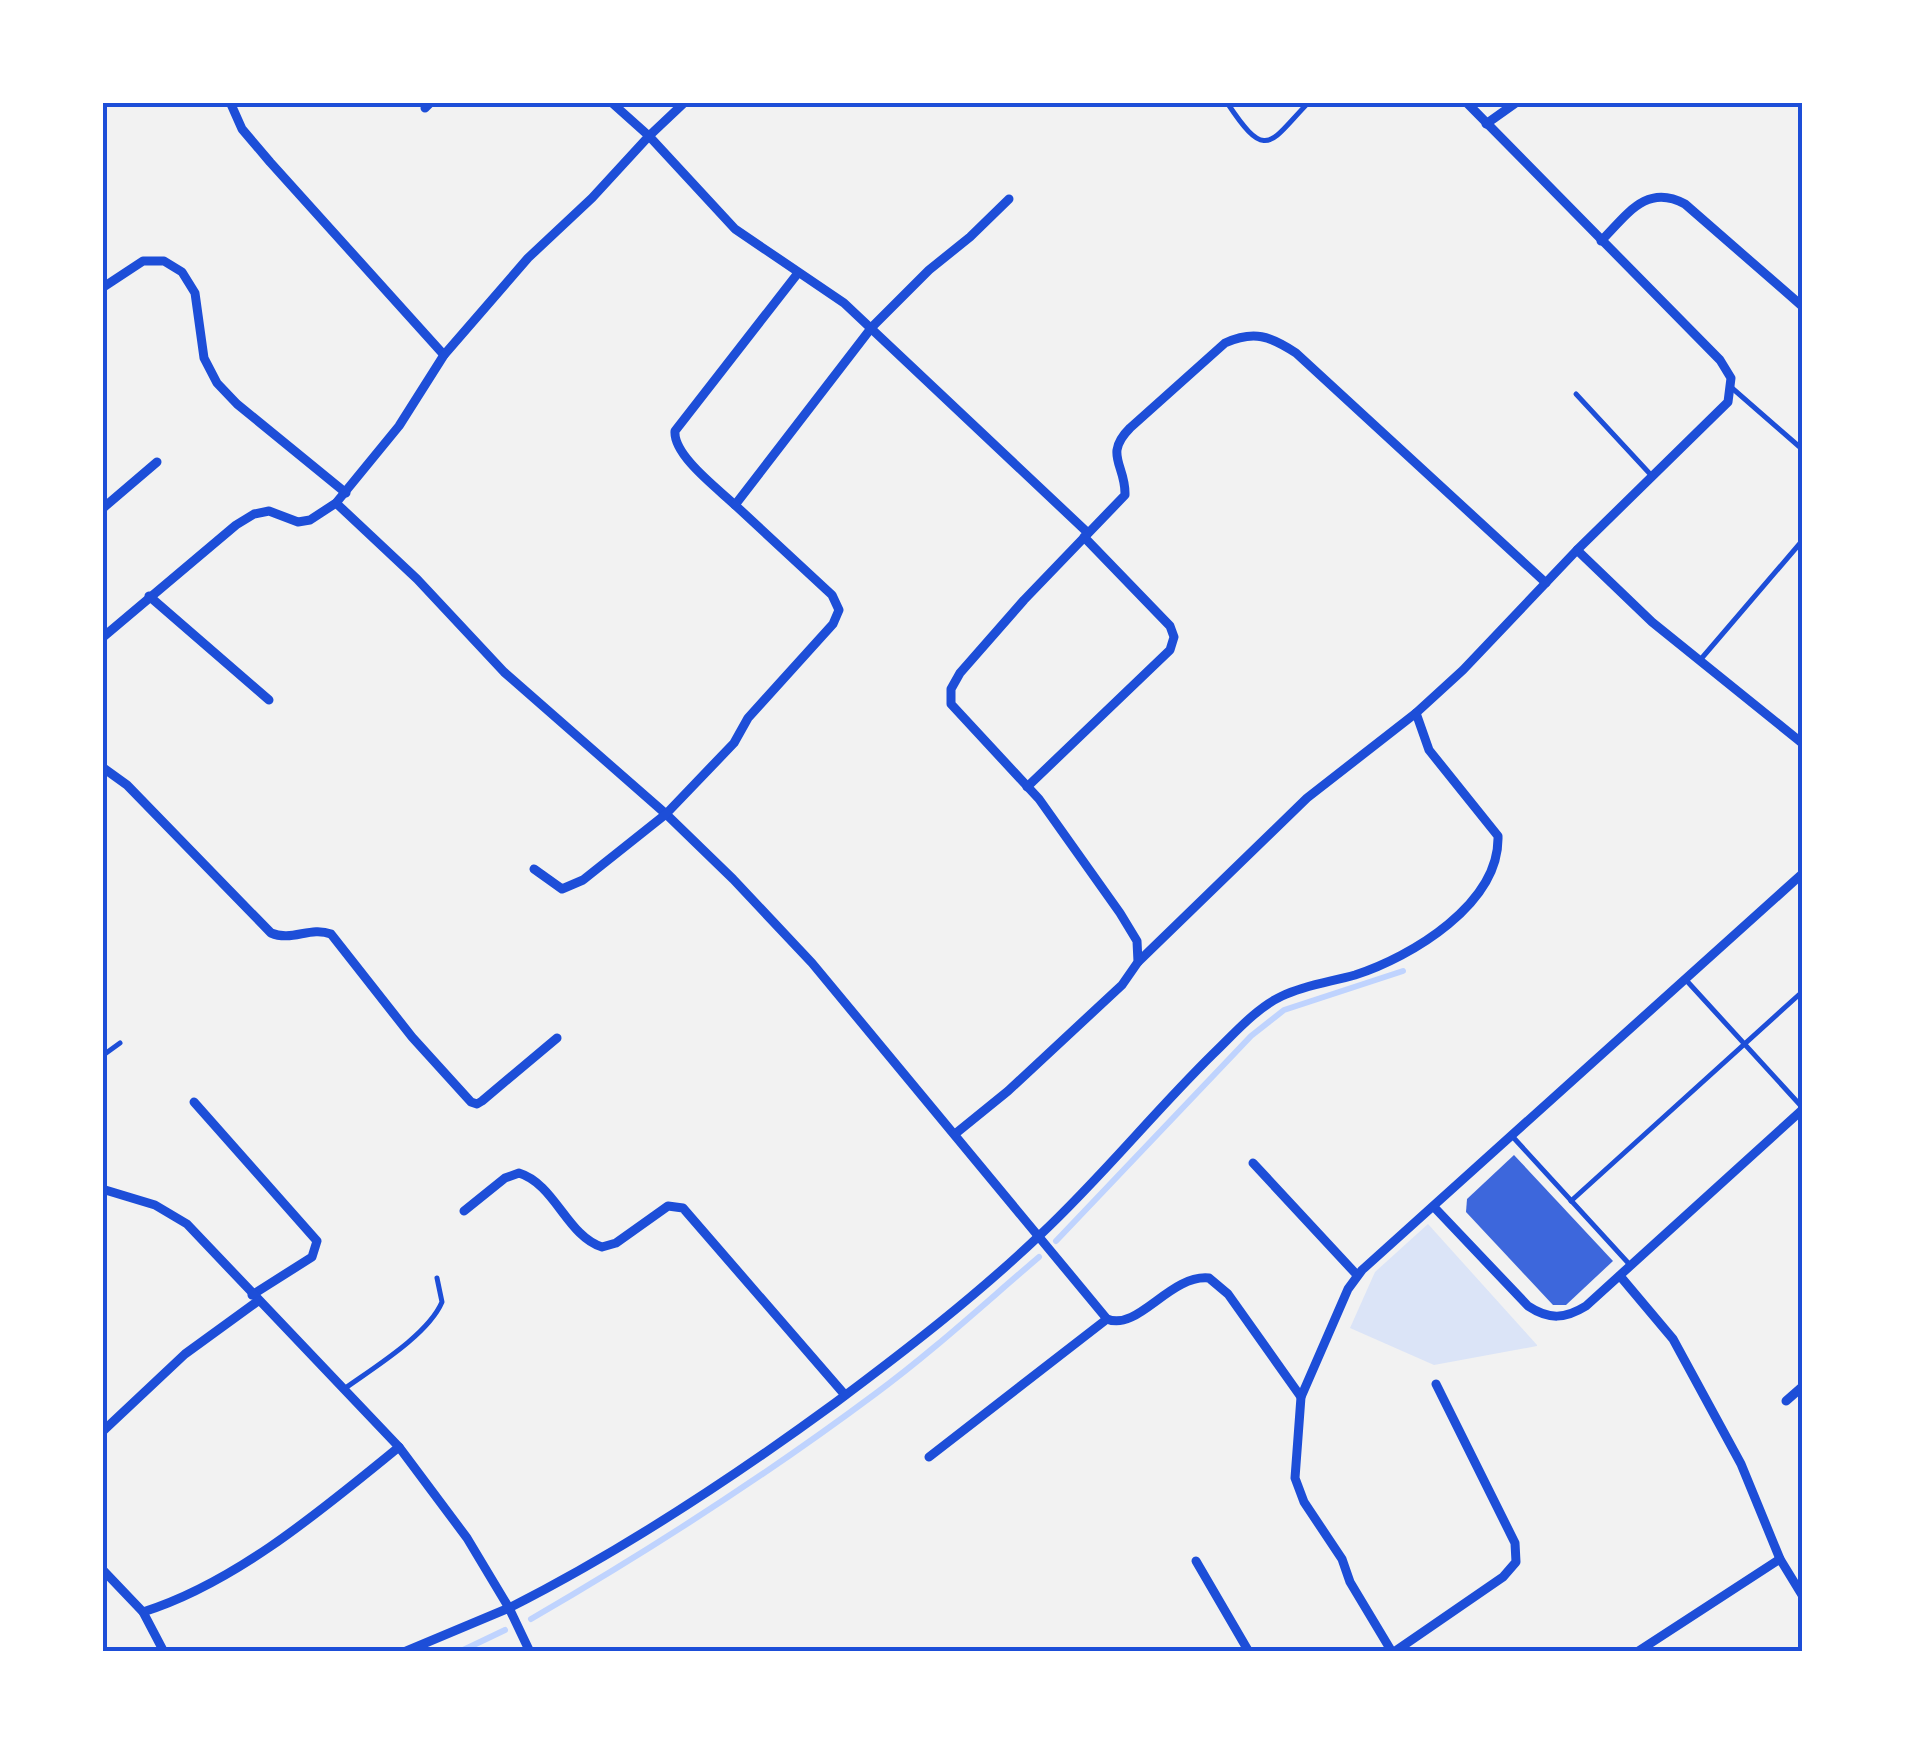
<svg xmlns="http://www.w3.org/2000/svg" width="1905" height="1754" font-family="'Golos Text',sans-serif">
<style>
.green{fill:#dbe4f7}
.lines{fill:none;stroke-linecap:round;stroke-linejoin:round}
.stream{stroke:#bfd3fe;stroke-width:6}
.building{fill:#3d67dc}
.service{stroke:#1d4ed8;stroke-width:5}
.minor{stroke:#1d4ed8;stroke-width:9}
.neatline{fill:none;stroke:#1d4ed8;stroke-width:4}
</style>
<rect width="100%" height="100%" fill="#f2f2f2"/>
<polygon class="green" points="1428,1224 1537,1345 1537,1346 1434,1365 1350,1328 1375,1272"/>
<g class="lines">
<g class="stream">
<polyline points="1056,1241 1251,1036 1284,1010 1403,971"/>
<path d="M531,1619C650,1550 765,1476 875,1394C932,1352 985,1303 1039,1257"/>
<polyline points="459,1652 505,1630"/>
</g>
</g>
<polygon class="building" points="1514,1155 1613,1261 1566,1305 1553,1305 1466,1212 1467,1199"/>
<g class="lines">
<g class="service">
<path d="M1228,104C1267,163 1270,142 1309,102"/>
<polyline points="1732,388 1802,449"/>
<polyline points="1576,394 1651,475"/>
<polyline points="1701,659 1802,541"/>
<polyline points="1686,980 1802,1107"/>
<polyline points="102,1056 120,1043"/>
<polyline points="1512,1136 1631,1266"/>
<polyline points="1571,1201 1802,992"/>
<path d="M344,1389C373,1368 428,1335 442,1302L437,1278"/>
</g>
<g class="minor">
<polyline points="230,102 242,129 270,162 444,355"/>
<polyline points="685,102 649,136 735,229 844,303 1088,533"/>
<polyline points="425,108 431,102"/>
<polyline points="1486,124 1517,102"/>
<path d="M1601,241C1627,215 1646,183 1685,204L1802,306"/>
<polyline points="102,288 143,261 164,261 182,272 195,293 204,358 217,383 237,404 346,493"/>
<path d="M336,503L417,579L504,672L666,814L733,879L812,963L1107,1319C1138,1332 1170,1274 1209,1278L1228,1294L1301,1397"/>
<path d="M735,505C717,488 673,455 675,431L798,273"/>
<polyline points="102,509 157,462"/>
<polyline points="1577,550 1652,622 1802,743"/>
<polyline points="149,596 269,700"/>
<polyline points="102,638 236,525 254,514 269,511 298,522 310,520 336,503 399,426 444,355 528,258 592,198 649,136 611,102"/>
<path d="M102,767L127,785L271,933C292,942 310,926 331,934L412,1037L471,1102L477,1104L482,1101L557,1038"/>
<polyline points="1027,787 1170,650 1174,637 1170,626 1084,537"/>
<polyline points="534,869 562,889 583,880 666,814 734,743 748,718 833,624 839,610 832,595 735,505 872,327 929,270 970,237 1009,199"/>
<polyline points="1138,962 1307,798 1416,713 1463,670 1577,550 1728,402 1731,378 1720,360 1466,102"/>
<polyline points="194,1102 317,1241 312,1257 252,1295"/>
<path d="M955,1134L1008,1091L1122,985L1138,962L1137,941L1120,913L1039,799L951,704V689L960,673L1024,600L1125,495C1126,465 1103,455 1130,428L1225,343C1254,330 1270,336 1296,353L1546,583"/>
<polyline points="1253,1163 1357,1275"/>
<path d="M102,1189L155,1205L187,1224L399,1447L467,1538L509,1608C624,1550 731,1479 835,1403C906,1350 976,1296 1040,1235C1101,1178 1153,1113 1213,1054C1233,1035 1256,1008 1282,996C1305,985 1330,982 1355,975C1411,957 1500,904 1498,836L1429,750L1416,713"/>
<path d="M1434,1207L1528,1306C1549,1320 1565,1319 1586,1306L1802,1110"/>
<path d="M464,1211L505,1178L519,1173C555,1184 567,1236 602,1247L616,1243L668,1206L683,1208L845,1395"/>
<polyline points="1620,1276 1673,1339 1741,1464 1780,1559 1802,1595"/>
<polyline points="1786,1401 1802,1387"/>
<polyline points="102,1432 185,1354 258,1301"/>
<polyline points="929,1457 1107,1319"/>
<polyline points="1196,1561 1249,1652"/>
<polyline points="102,1569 143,1612 164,1652"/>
<path d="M143,1612C236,1583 324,1508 399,1447"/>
<polyline points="404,1652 509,1608 530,1652"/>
<polyline points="1392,1652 1350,1582 1342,1559 1304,1502 1295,1478 1301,1397 1348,1289 1362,1270 1802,874"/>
<polyline points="1394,1652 1503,1577 1516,1562 1515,1543 1436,1384"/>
<polyline points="1637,1652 1780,1559"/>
</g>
</g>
<rect width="1905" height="1754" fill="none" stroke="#ffffff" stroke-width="210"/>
<rect x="105" y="105" width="1695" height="1544" class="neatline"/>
</svg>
